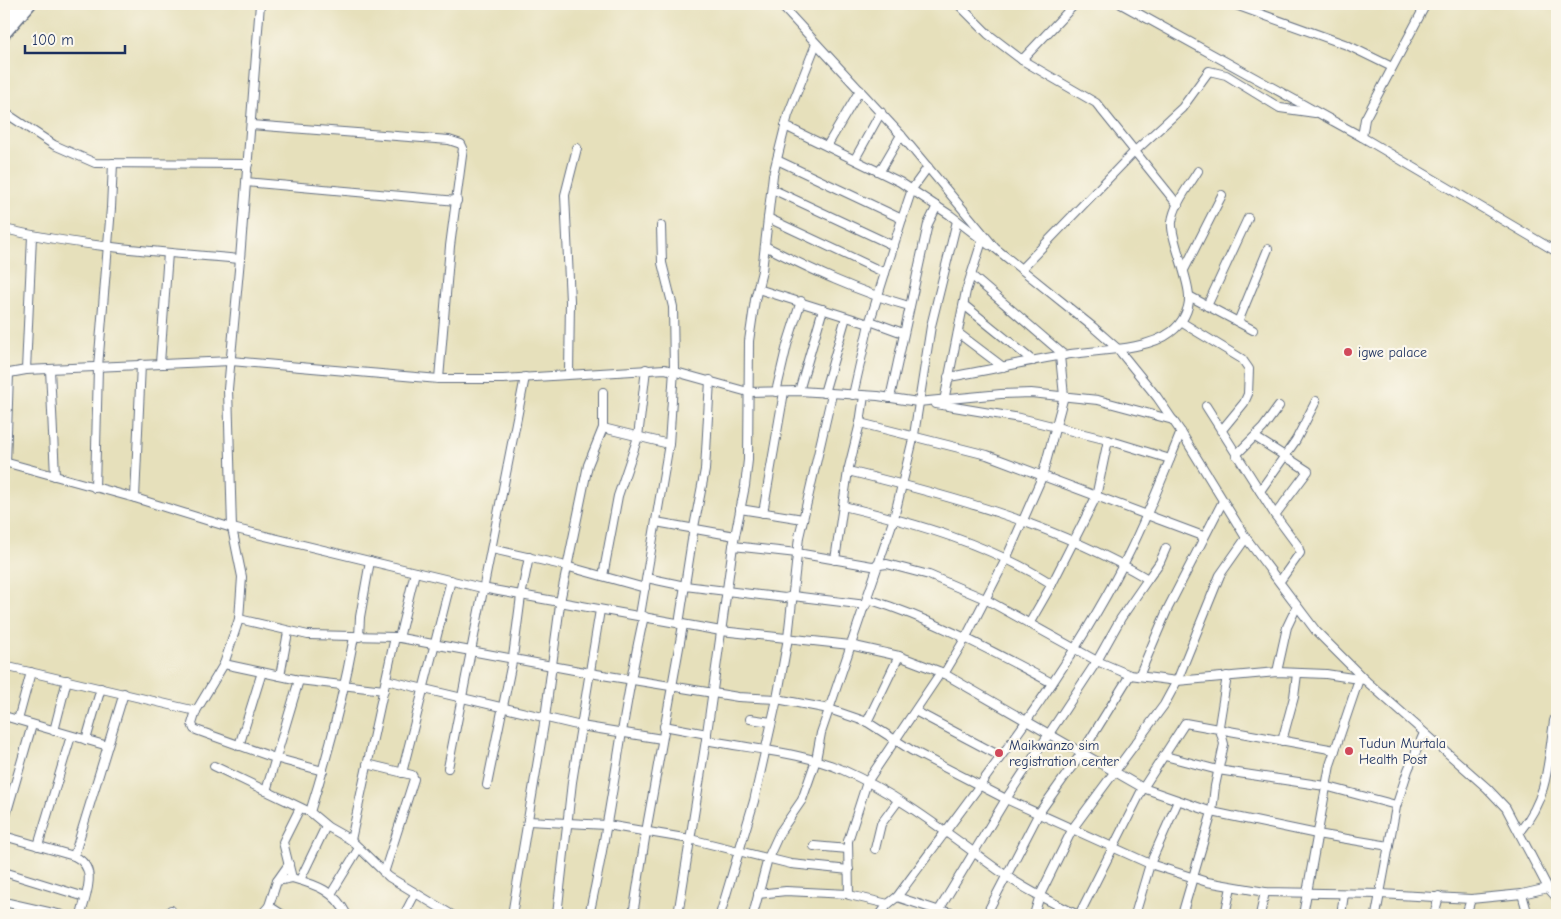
<svg xmlns="http://www.w3.org/2000/svg" width="1561" height="919" font-family="'Comic Neue',sans-serif">
<style>
.lines{fill:none;stroke-linecap:round;stroke-linejoin:round}
.minor-casing{stroke:#626d7f;stroke-width:10}
.secondary-casing{stroke:#626d7f;stroke-width:14}
.minor{stroke:#fff;stroke-width:8}
.secondary{stroke:#fff;stroke-width:11}
.poi-dot{fill:#d1495b;stroke:#fbf7ec;stroke-width:2}
.labels{text-anchor:middle;dominant-baseline:central;stroke-width:4.5;stroke-linejoin:round;paint-order:stroke}
.poi-label{font-size:14px;fill:#1b2f5e;stroke:#fbf7ec;text-anchor:start}
</style>
<rect width="100%" height="100%" fill="#fbf7ec"/>
<filter id="ink" filterUnits="userSpaceOnUse"><feTurbulence type="fractalNoise" baseFrequency=".02" numOctaves="2"/><feDisplacementMap in="SourceGraphic" scale="10" xChannelSelector="R" yChannelSelector="G"/><feConvolveMatrix kernelMatrix="1 2 1 2 8 2 1 2 1" color-interpolation-filters="sRGB"/></filter>
<filter id="wash" filterUnits="userSpaceOnUse"><feTurbulence type="fractalNoise" baseFrequency=".0096" numOctaves="4" result="noise"/><feDisplacementMap in="SourceGraphic" scale="20" xChannelSelector="R" yChannelSelector="G"/><feGaussianBlur stdDeviation="1.12" result="paint"/><feColorMatrix in="noise" values="0 0 0 0 0 0 0 0 0 0 0 0 0 0 0 0 0 1.4 0 .05"/><feComposite in="paint" operator="in"/></filter>
<g filter="url(#wash)">
<rect width="100%" height="100%" fill="#e6e0bb"/>
</g>
<g filter="url(#ink)">
<g class="lines">
<defs>
<g id="minor">
<polyline points="260,4 240,259 228,389 232,528 242,577 239,619 224,664 196,711 192,724 194,729 199,731 275,758 323,771"/>
<polyline points="780,4 901,135 995,248 1093,327 1118,349 1157,397 1181,432 1246,538 1316,631 1365,680 1487,788 1506,808 1548,888 1557,898"/>
<polyline points="958,4 988,34 1022,60 1096,103 1178,205"/>
<polyline points="1121,4 1362,137 1557,252"/>
<polyline points="1233,4 1347,45 1392,67"/>
<polyline points="1022,60 1075,4"/>
<polyline points="4,112 54,145 95,163 248,164"/>
<polyline points="251,125 449,140 461,144 463,148 450,246 439,379"/>
<polyline points="785,126 900,182 950,215 989,245"/>
<polyline points="1362,137 1365,119 1426,4"/>
<polyline points="827,146 860,90"/>
<polyline points="855,159 881,112"/>
<polyline points="777,160 902,219"/>
<polyline points="880,171 901,135"/>
<polyline points="246,182 457,201"/>
<polyline points="772,189 894,246"/>
<polyline points="768,218 885,273"/>
<path d="M4,229C81,247 161,252 240,259"/>
<path d="M765,246C812,270 858,292 909,306"/>
<polyline points="1021,269 1134,152 1182,108 1209,71 1226,75 1280,108 1315,113"/>
<polyline points="1184,270 1222,195"/>
<polyline points="971,275 1064,355"/>
<polyline points="758,289 869,324"/>
<polyline points="1189,296 1253,330"/>
<polyline points="964,305 1033,361"/>
<polyline points="1207,306 1248,218"/>
<polyline points="870,321 903,333"/>
<polyline points="1181,322 1242,359 1249,369 1248,394 1244,403 1221,431"/>
<polyline points="1238,322 1268,249"/>
<polyline points="958,333 1003,367"/>
<polyline points="160,363 168,253"/>
<polyline points="50,369 55,476"/>
<polyline points="26,370 32,236"/>
<polyline points="4,374 26,370 231,361 439,379 503,379 665,369 748,392 799,391 878,396 918,402 1001,394 1031,393 1098,400 1173,420"/>
<polyline points="569,374 570,301 565,195 577,148"/>
<path d="M948,377C987,371 1025,361 1064,355C1094,350 1147,351 1171,332C1182,324 1190,309 1189,296C1188,275 1170,237 1172,222C1174,204 1189,186 1198,171"/>
<polyline points="799,391 823,309"/>
<polyline points="776,392 787,345 801,301"/>
<polyline points="824,393 846,317"/>
<polyline points="853,395 869,324 902,219 912,189 928,167"/>
<polyline points="890,398 928,224 937,206"/>
<polyline points="944,401 966,291 982,241"/>
<polyline points="936,404 1020,418 1108,440 1170,459"/>
<polyline points="1206,406 1275,515 1298,546 1300,553 1280,581"/>
<polyline points="860,423 987,455 1203,536"/>
<polyline points="603,428 669,444"/>
<polyline points="1255,437 1308,471 1275,515"/>
<polyline points="1236,455 1263,428 1279,406"/>
<polyline points="4,462 135,498 232,528 482,588 721,631 850,645 899,656 941,672 1143,788 1212,812 1317,834 1389,846"/>
<polyline points="6,463 9,373"/>
<path d="M848,471C951,496 1057,525 1148,579L1121,618L1097,661L1006,799L936,915"/>
<polyline points="95,488 98,367 111,208 113,163"/>
<polyline points="1260,491 1296,440 1316,401"/>
<polyline points="135,498 141,364"/>
<path d="M843,506C915,523 989,544 1052,584L1029,624"/>
<polyline points="740,509 803,519"/>
<polyline points="763,513 784,392"/>
<polyline points="656,522 735,536"/>
<polyline points="733,546 797,553 872,566 887,564 929,575 985,599 1097,661 1130,675 1177,681 1277,672 1326,674 1365,680"/>
<polyline points="492,549 562,565 645,588"/>
<polyline points="835,560 848,471 860,423 864,396"/>
<polyline points="603,576 618,496 638,437 646,369"/>
<polyline points="647,578 685,586 785,598 793,596 866,605"/>
<polyline points="1148,579 1160,562 1166,548"/>
<polyline points="1052,584 1096,497 1108,440"/>
<path d="M868,599C935,620 990,650 1052,683"/>
<polyline points="640,615 669,444 674,370 673,307 662,263 661,226"/>
<polyline points="239,619 308,635 395,637 590,673 738,697 777,699 829,709 867,722 911,750 1006,799 1150,864 1207,882 1265,892 1380,894 1471,899 1522,894 1548,888"/>
<polyline points="679,624 694,527 705,470 710,380"/>
<polyline points="359,637 360,617 370,561"/>
<polyline points="399,638 415,572"/>
<polyline points="224,664 299,680 384,690"/>
<polyline points="4,666 196,711"/>
<polyline points="1277,672 1287,627 1297,606"/>
<polyline points="944,674 966,637 1006,559 1042,477 1064,396 1060,356"/>
<polyline points="280,676 288,632"/>
<polyline points="1139,676 1168,608 1223,501"/>
<polyline points="386,680 581,726 662,739"/>
<polyline points="917,712 1000,756"/>
<polyline points="4,716 108,746"/>
<polyline points="750,719 771,722"/>
<polyline points="18,720 31,672"/>
<polyline points="867,722 899,656"/>
<polyline points="664,726 707,734"/>
<polyline points="54,731 67,680"/>
<polyline points="86,740 101,688"/>
<path d="M706,740C751,749 801,752 843,770C902,796 953,838 1005,875C1028,891 1053,903 1078,915"/>
<polyline points="1282,741 1294,697 1297,674"/>
<polyline points="239,746 262,672"/>
<polyline points="1165,756 1218,770 1325,786 1396,805"/>
<polyline points="367,764 412,775 414,779 384,873"/>
<polyline points="214,766 310,812 328,827 351,840 389,877 452,915"/>
<polyline points="448,768 525,377"/>
<polyline points="402,773 451,580"/>
<polyline points="487,785 513,657 521,596 529,557"/>
<polyline points="266,791 299,680"/>
<path d="M310,812C328,755 343,697 354,637"/>
<polyline points="528,821 607,825 690,839 791,864 849,870"/>
<polyline points="4,822 32,725"/>
<path d="M1520,831C1548,798 1548,763 1554,721L1557,712"/>
<path d="M4,836L74,856C99,868 86,893 81,915"/>
<polyline points="351,840 395,637"/>
<polyline points="38,846 71,736"/>
<polyline points="814,846 848,849"/>
<polyline points="875,849 881,824 898,801"/>
<polyline points="74,856 124,693"/>
<polyline points="4,872 85,897"/>
<path d="M292,878C317,885 335,891 347,915"/>
<polyline points="300,880 326,826"/>
<polyline points="277,881 289,864"/>
<polyline points="331,894 359,848"/>
<polyline points="758,894 786,891 848,894"/>
<polyline points="1522,894 1528,915"/>
<polyline points="897,897 937,910 961,915"/>
<polyline points="4,902 62,915"/>
<polyline points="888,904 849,895 848,841 867,782 941,672"/>
<polyline points="170,915 171,910"/>
<polyline points="261,915 269,906"/>
<polyline points="283,915 269,906 277,881 292,878 283,842 300,808"/>
<polyline points="404,915 415,894"/>
<polyline points="512,915 545,718 561,597 588,465 603,428 603,392"/>
<polyline points="557,915 572,782 600,610"/>
<path d="M589,915C612,817 621,715 644,616"/>
<polyline points="633,915 646,832 683,625"/>
<polyline points="678,915 706,740 733,546 745,486 748,460 749,341 755,300 762,271 773,175 788,115 816,44"/>
<polyline points="720,915 754,801 777,699 788,638 799,537 832,394"/>
<polyline points="753,915 768,858 780,832 802,800 816,760 821,733 894,518 914,435 931,326 957,221"/>
<path d="M880,915L888,904L897,897C976,789 1062,683 1124,563C1146,521 1163,476 1181,432"/>
<polyline points="986,915 1039,813 1083,751 1130,675"/>
<polyline points="1034,915 1040,895 1073,828 1164,705 1177,681 1220,575 1246,538"/>
<polyline points="1079,915 1143,788 1185,723 1335,750"/>
<polyline points="1135,915 1150,864 1178,801"/>
<polyline points="1182,915 1212,812 1215,786 1224,744 1219,726 1227,676"/>
<polyline points="1225,915 1231,887"/>
<polyline points="1260,915 1265,892"/>
<polyline points="1303,915 1330,765 1359,679"/>
<polyline points="1341,915 1344,894"/>
<polyline points="1376,915 1396,807 1408,770 1424,733"/>
<polyline points="1434,915 1439,896"/>
<polyline points="1466,915 1471,899"/>
</g>
<g id="secondary">
<polyline points="4,20 18,4"/>
<polyline points="4,34 30,4"/>
</g>
</defs>
<use href="#minor" class="minor-casing"/>
<use href="#secondary" class="secondary-casing"/>
<use href="#minor" class="minor"/>
<use href="#secondary" class="secondary"/>
</g>
</g>
<g class="poi-dot">
<circle cx="1348" cy="352" r="5"/>
<circle cx="1349" cy="751" r="5"/>
<circle cx="999" cy="753" r="5"/>
</g>
<g class="labels">
<g class="poi-label">
<text x="1358" y="352">igwe palace</text>
<text x="1359" y="743">Tudun Murtala<tspan x="1359" dy="16">Health Post</tspan></text>
<text x="1009" y="745">Maikwanzo sim<tspan x="1009" dy="16">registration center</tspan></text>
</g>
</g>
<rect width="1561" height="919" fill="none" stroke="#fbf7ec" stroke-width="20"/>
<path d="M25 45v8h100v-8" fill="none" stroke="#1b2f5e" stroke-width="2.5"/>
<text x="32" y="45" font-size="15" fill="#1b2f5e" stroke="#fbf7ec" stroke-width="4" paint-order="stroke">100 m</text>
</svg>
